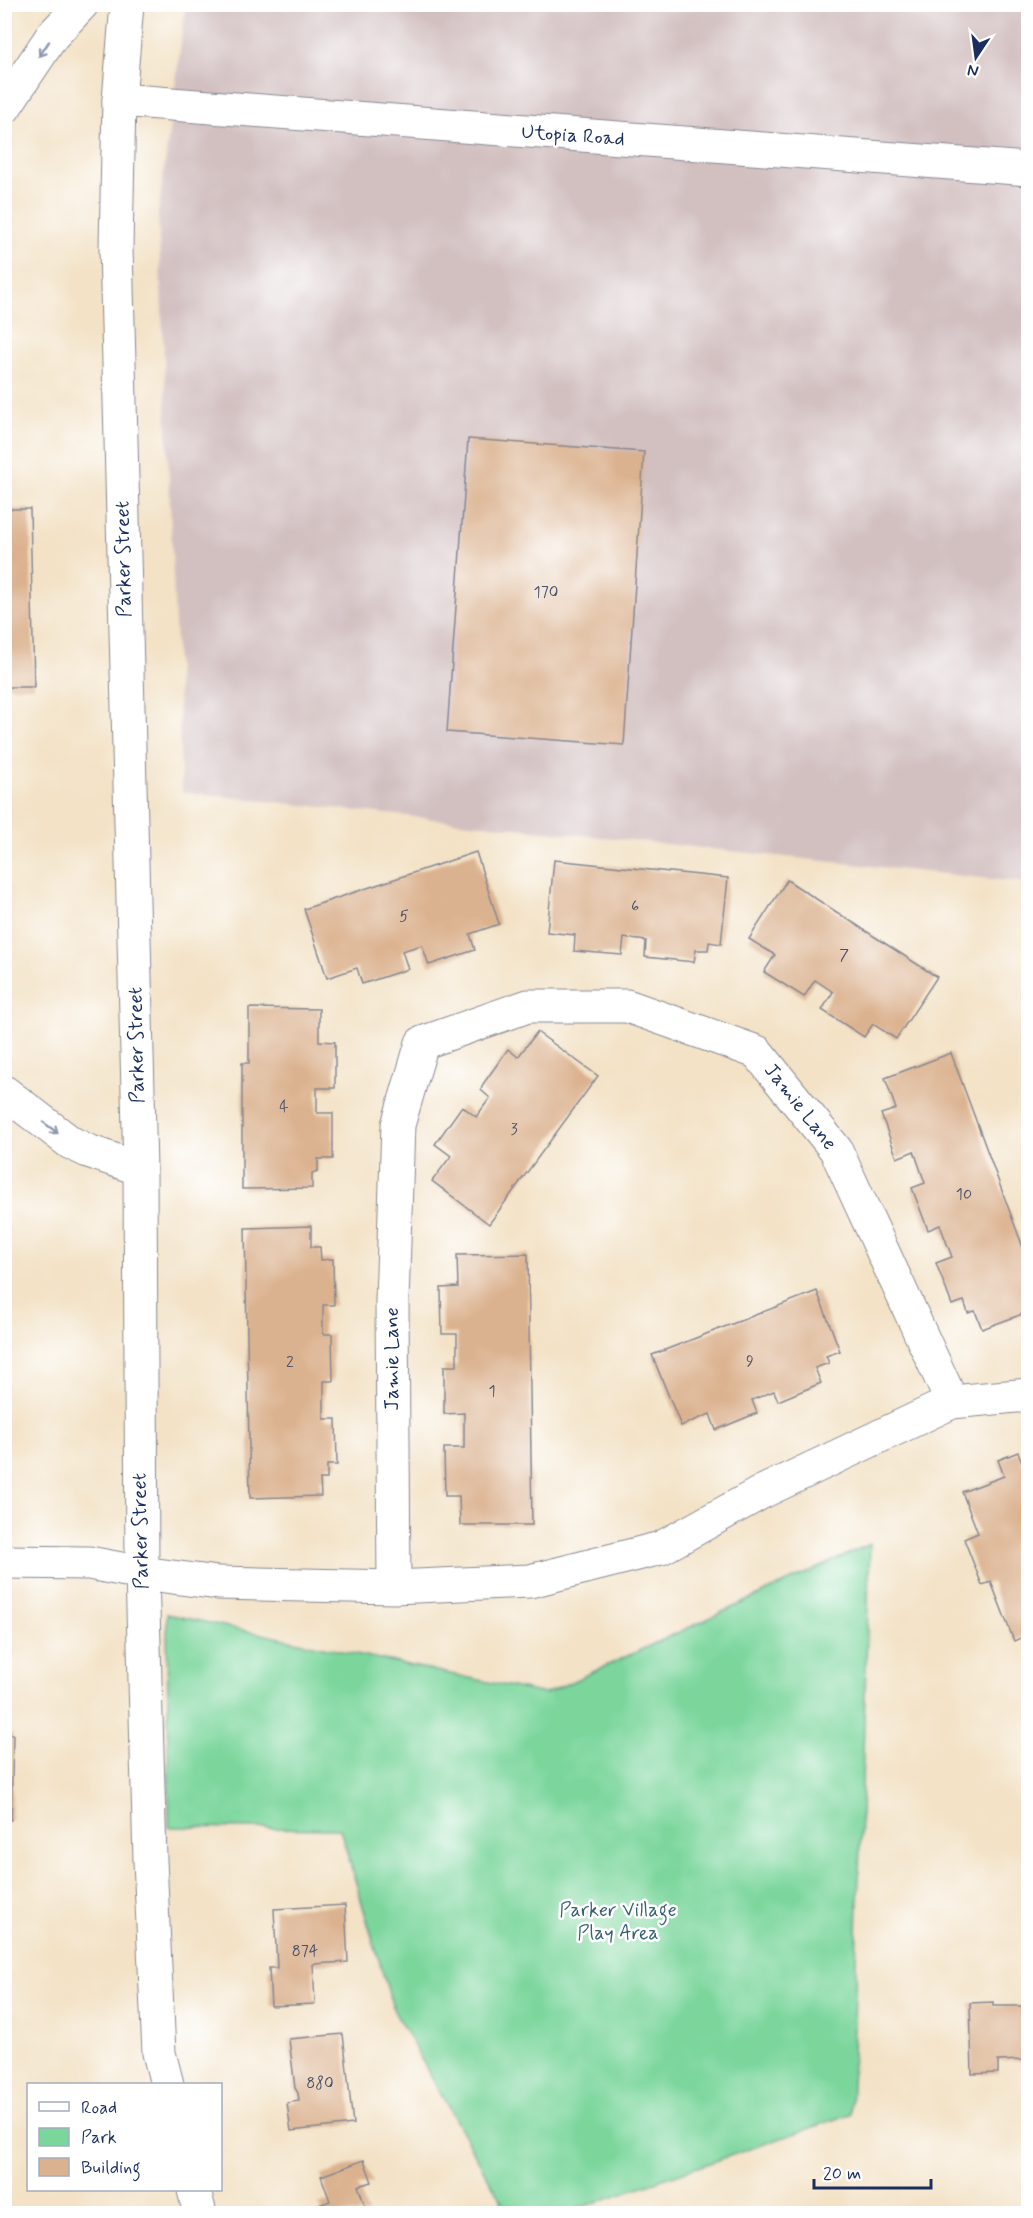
<svg xmlns="http://www.w3.org/2000/svg" width="1033" height="2218" font-family="Mynerve,sans-serif">
<style>
.industrial{fill:#d2bfc0}
.green{fill:#7bd69c;stroke:#4b827d;stroke-width:1.5}
.building{fill:#dbb28f}
.lines{fill:none;stroke-linecap:round;stroke-linejoin:round}
.minor-casing{stroke:#878892;stroke-width:35}
.minor{stroke:#fff;stroke-width:33}
.oneway{stroke:#8d97ae}
.labels{text-anchor:middle;dominant-baseline:central;stroke-width:5;stroke-linejoin:round;paint-order:stroke}
.number-label{font-size:16px;fill:#4b506a}
.street-label{font-size:20px;fill:#1b2f5e;stroke:#fff}
.park-label{font-size:20px;fill:#386171;stroke:#fff}
</style>
<rect width="100%" height="100%" fill="#fff"/>
<filter id="ink" filterUnits="userSpaceOnUse"><feTurbulence type="fractalNoise" baseFrequency=".0167" numOctaves="2"/><feDisplacementMap in="SourceGraphic" scale="12" xChannelSelector="R" yChannelSelector="G"/><feConvolveMatrix kernelMatrix="1 2 1 2 8 2 1 2 1" color-interpolation-filters="sRGB"/></filter>
<filter id="wash" filterUnits="userSpaceOnUse"><feTurbulence type="fractalNoise" baseFrequency=".008" numOctaves="4" result="noise"/><feDisplacementMap in="SourceGraphic" scale="24" xChannelSelector="R" yChannelSelector="G"/><feGaussianBlur stdDeviation="1.35" result="paint"/><feColorMatrix in="noise" values="0 0 0 0 0 0 0 0 0 0 0 0 0 0 0 0 0 1.4 0 .05"/><feComposite in="paint" operator="in"/></filter>
<g filter="url(#wash)">
<rect width="100%" height="100%" fill="#f3e2c6"/>
<polygon class="industrial" points="186,5 1028,5 1028,883 182,792 158,214"/>
<polygon class="green" points="870,1544 851,2114 565,2213 508,2213 394,2011 340,1829 169,1827 167,1614 545,1694"/>
<g id="blocks">
<g class="building">
<polygon points="468,439 644,452 624,745 447,732"/>
<polygon points="4,509 30,509 34,687 4,687"/>
<polygon points="476,852 499,924 470,934 475,950 429,965 422,945 402,951 408,969 362,984 357,968 327,978 304,909"/>
<polygon points="554,860 728,878 721,944 709,942 708,950 696,950 694,962 645,957 646,941 624,938 622,955 574,951 575,935 547,932"/>
<polygon points="787,880 937,977 896,1039 873,1024 864,1037 822,1010 833,992 815,980 804,997 764,972 775,955 749,939"/>
<polygon points="249,1008 319,1009 319,1041 335,1042 335,1088 317,1088 317,1113 333,1113 333,1159 318,1159 318,1171 312,1173 312,1188 242,1189 242,1063 249,1063"/>
<polygon points="537,1032 598,1076 489,1224 432,1181 451,1156 435,1144 462,1106 476,1117 490,1098 481,1090 483,1084 508,1049 518,1057"/>
<polygon points="951,1053 1028,1261 1028,1312 982,1329 975,1311 968,1313 964,1301 952,1305 936,1263 952,1257 940,1225 928,1230 912,1188 925,1183 914,1151 897,1158 881,1114 896,1109 885,1078"/>
<polygon points="311,1226 311,1247 320,1247 321,1260 333,1259 334,1305 323,1305 323,1334 332,1334 333,1381 324,1381 324,1419 336,1419 337,1465 327,1465 327,1479 320,1479 321,1496 250,1498 245,1228"/>
<polygon points="528,1254 532,1525 460,1525 459,1496 445,1496 444,1448 464,1448 464,1413 444,1414 444,1366 457,1366 457,1334 442,1334 441,1288 458,1287 457,1255"/>
<polygon points="817,1291 840,1351 826,1356 829,1363 815,1368 821,1383 778,1401 774,1391 752,1400 757,1413 716,1430 710,1414 681,1426 652,1355"/>
<polygon points="1018,1452 1028,1478 1028,1635 1014,1641 991,1582 982,1585 964,1539 978,1533 962,1492 1004,1476 998,1460"/>
<polygon points="4,1734 13,1734 11,1820 4,1820"/>
<polygon points="345,1905 348,1962 313,1964 315,2004 271,2006 269,1968 277,1968 274,1909"/>
<polygon points="993,2002 993,2006 1028,2006 1028,2060 998,2061 998,2073 972,2074 970,2003"/>
<polygon points="343,2034 353,2124 291,2131 287,2103 299,2101 298,2093 295,2088 289,2039"/>
<polygon points="364,2160 372,2182 358,2186 368,2214 323,2214 319,2205 330,2201 321,2176"/>
</g>
</g>
</g>
<g filter="url(#ink)">
<use href="#blocks" fill-opacity="0" stroke="#878892" stroke-width="1.5"/>
<g class="lines">
<defs>
<g id="minor">
<polyline points="127,4 119,100 116,248 140,1169 142,1573 150,1860 159,2053 167,2084"/>
<polyline points="119,100 1028,169"/>
<polyline points="4,108 52,36 82,4"/>
<polyline points="4,1092 71,1143 88,1151 140,1169"/>
<polyline points="952,1402 1028,1395"/>
<polyline points="4,1562 89,1563 142,1573 218,1583 394,1587 530,1581 661,1548 762,1492 952,1402 836,1150 757,1052 627,1006 528,1006 422,1043 398,1125 392,1301 394,1587"/>
<polyline points="194,2190 200,2214"/>
</g>
</defs>
<use href="#minor" class="minor-casing"/>
<use href="#minor" class="minor"/>
</g>
<defs><path id="oneway-shaft" d="M-6 0H5M1.5-3L5.5 0L1.5 3" fill="none" stroke-width="1.6" stroke-linecap="round" stroke-linejoin="round" transform="scale(1.5)"/></defs>
<g class="oneway">
<use href="#oneway-shaft" transform="translate(44 49) rotate(124)"/>
<use href="#oneway-shaft" transform="translate(51 1128) rotate(37)"/>
</g>
</g>
<g class="labels">
<g class="number-label">
<text x="546" y="592">170</text>
<text x="635" y="906">6</text>
<text x="404" y="916">5</text>
<text x="844" y="955">7</text>
<text x="284" y="1106">4</text>
<text x="514" y="1129">3</text>
<text x="964" y="1194">10</text>
<text x="750" y="1361">9</text>
<text x="290" y="1362">2</text>
<text x="492" y="1391">1</text>
<text x="305" y="1951">874</text>
<text x="320" y="2083">880</text>
</g>
<g class="street-label">
<text transform="translate(573 136) rotate(4)">Utopia Road</text>
<text transform="translate(124 559) rotate(-91)">Parker Street</text>
<text transform="translate(137 1045) rotate(-91)">Parker Street</text>
<text transform="translate(800 1107) rotate(52)">Jamie Lane</text>
<text transform="translate(392 1359) rotate(-90)">Jamie Lane</text>
<text transform="translate(141 1531) rotate(-91)">Parker Street</text>
</g>
<g class="park-label">
<text x="618" y="1910">Parker Village<tspan x="618" dy="23">Play Area</tspan></text>
</g>
</g>
<rect width="1033" height="2218" fill="none" stroke="#fff" stroke-width="24"/>
<rect x="27" y="2083" width="195" height="108" fill="#ffffff" stroke="#a4acbf" stroke-width="1.5"/>
<rect x="39" y="2102" width="30" height="9" fill="#ffffff" stroke="#a4acbf" stroke-width="1.5"/>
<text x="81" y="2113" font-size="18" fill="#1b2f5e">Road</text>
<rect x="39" y="2128" width="30" height="18" fill="#7bd69c" stroke="#a4acbf" stroke-width="1.5"/>
<text x="81" y="2143" font-size="18" fill="#1b2f5e">Park</text>
<rect x="39" y="2158" width="30" height="18" fill="#dbb28f" stroke="#a4acbf" stroke-width="1.5"/>
<text x="81" y="2173" font-size="18" fill="#1b2f5e">Building</text>
<g transform="translate(976 57) rotate(193)" stroke="#ffffff" stroke-width="4.5" paint-order="stroke">
<path d="M0-4.5L10 22L0 15L-10 22Z" fill="#1b2f5e"/>
<text y="-9" font-size="16" font-weight="bold" text-anchor="middle" fill="#1b2f5e">N</text>
</g>
<path d="M814 2179v9h117v-9" fill="none" stroke="#1b2f5e" stroke-width="3"/>
<text x="823" y="2179" font-size="18" fill="#1b2f5e" stroke="#ffffff" stroke-width="4.5" paint-order="stroke">20 m</text>
</svg>
